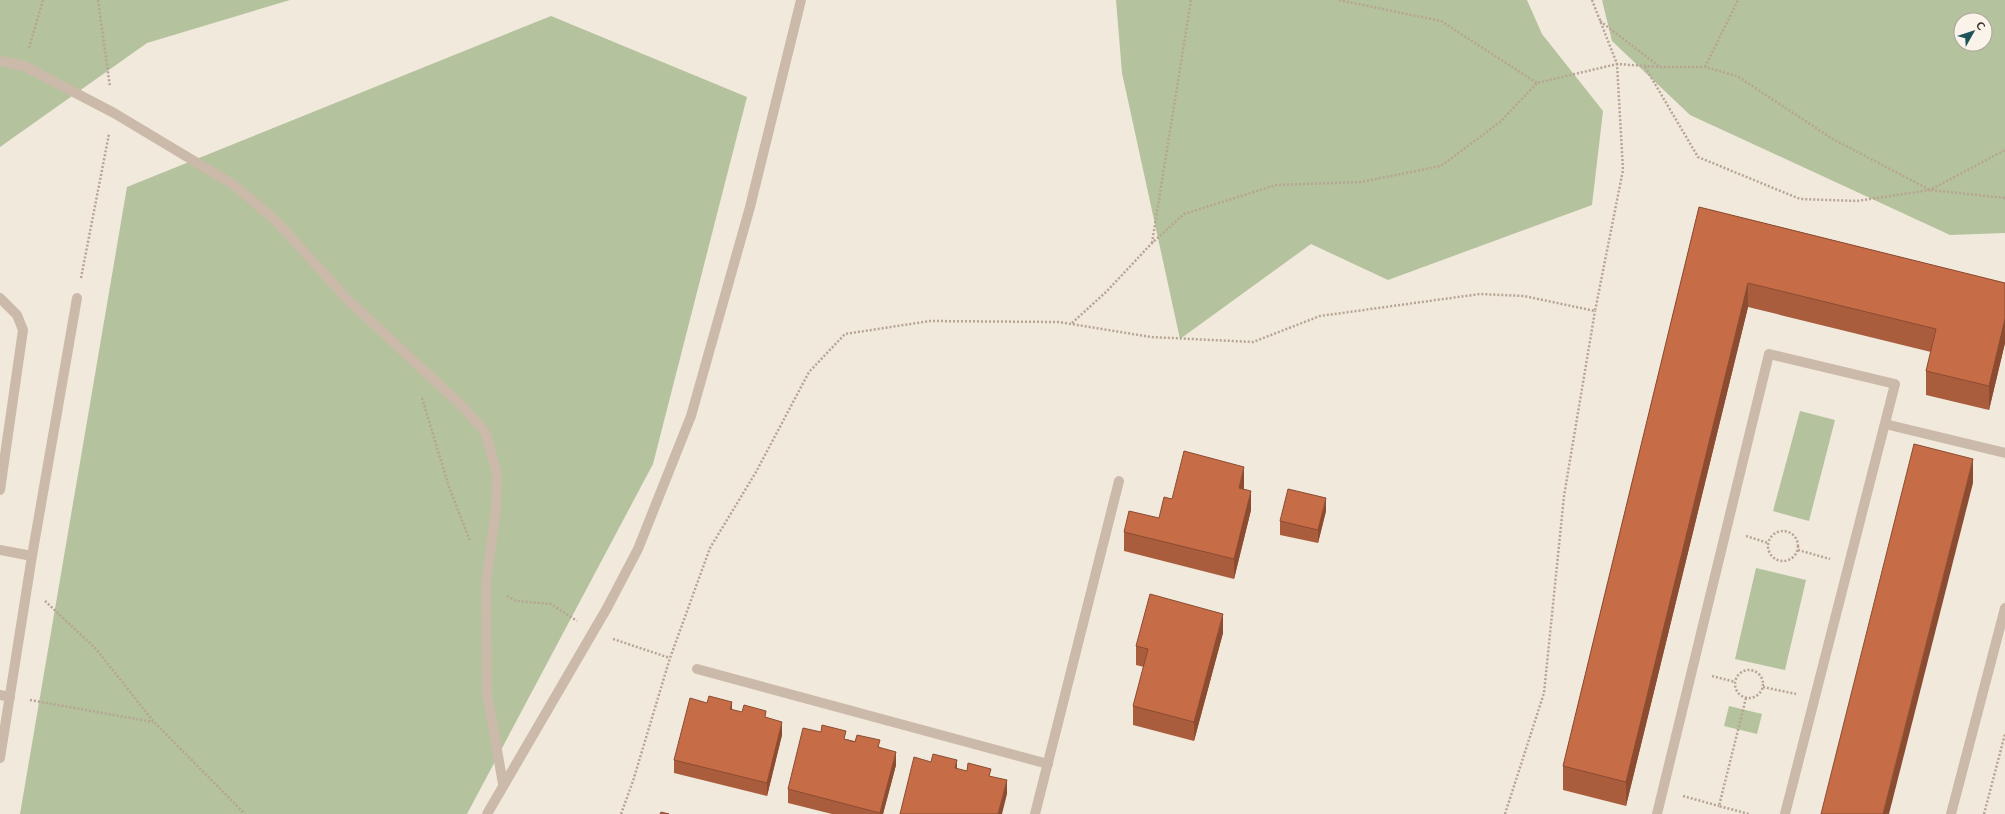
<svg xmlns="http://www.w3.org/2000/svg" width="2005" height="814" font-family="'Nunito Sans',sans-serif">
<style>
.green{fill:#b4c29d;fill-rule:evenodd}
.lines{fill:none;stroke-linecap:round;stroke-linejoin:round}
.path{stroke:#b7a493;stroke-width:2.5;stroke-dasharray:2 2;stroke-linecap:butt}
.service{stroke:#cbbaa9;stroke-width:10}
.minor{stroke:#cbbaa9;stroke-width:10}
.wall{fill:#aa5d3d}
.shaded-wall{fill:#8b4c32}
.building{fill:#c66c47;stroke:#8b4c32}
</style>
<rect width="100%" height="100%" fill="#f2e9dd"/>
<g class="green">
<polygon points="0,0 290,0 147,43 0,147"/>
<polygon points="1116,0 1527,0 1542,34 1603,111 1592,205 1388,280 1311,244 1180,339 1122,73"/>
<path d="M1602,0H2005V233L1950,235L1690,115L1612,41ZM1961,20H1985V44H1961Z"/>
<polygon points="551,16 747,97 653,464 467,814 20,814 127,187"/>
<polygon points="1800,411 1835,420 1809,521 1773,511"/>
<polygon points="1756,568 1806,580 1785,670 1735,659"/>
<polygon points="1729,706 1762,714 1757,734 1724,726"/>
</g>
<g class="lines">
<g class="path">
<polyline points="98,0 110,87"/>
<polyline points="1339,0 1441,21 1537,83"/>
<polyline points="1600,21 1660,67"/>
<polyline points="29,48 43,0"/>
<polyline points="1645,67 1698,157 1800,199 1857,201 1930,190 2005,150"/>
<polyline points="1705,67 1738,0"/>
<polyline points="1152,243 1191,0"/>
<polyline points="81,278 109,134"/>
<polyline points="1072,323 1107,291 1152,243 1184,214 1276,185 1361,182 1441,166 1500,122 1537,83 1617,64 1660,67 1705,67 1737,76 1831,138 1930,190 2005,198"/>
<polyline points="422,398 449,487 470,541"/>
<circle cx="1783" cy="546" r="15"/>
<polyline points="1746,536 1768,543"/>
<polyline points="1798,550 1830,559"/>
<polyline points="507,596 516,601 551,604 577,621"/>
<polyline points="45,601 96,649 154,722 245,814"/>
<polyline points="613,639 670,658"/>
<circle cx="1749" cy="684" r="14"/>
<polyline points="1712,676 1735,682"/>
<polyline points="1763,687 1796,694"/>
<polyline points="1746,698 1719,806 1749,814"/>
<polyline points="30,700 153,722"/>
<polyline points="1683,796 1719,806"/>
<polyline points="621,814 633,781 670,658 710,548 756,472 809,372 845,334 930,321 1059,322 1151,337 1253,342 1320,316 1480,294 1524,296 1595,311 1623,170 1617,64 1592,0"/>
<polyline points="1505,814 1544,693 1564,496 1595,311"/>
<polyline points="1984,814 2005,734"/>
</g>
<g class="service">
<polyline points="0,61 24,66 114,113 234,185 277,222 347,299 463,407 485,432 497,473 496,508 486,583 487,693 503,784"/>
<polyline points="0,298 17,315 23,330 0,490"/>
<polyline points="1885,424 2005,453"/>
<polyline points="32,556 77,298"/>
<polyline points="697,669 1048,764"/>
<polyline points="0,695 10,697"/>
<polyline points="487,814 607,608 638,549 691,416 750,207 801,0"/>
<polyline points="1035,814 1119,481"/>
<polyline points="1657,814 1769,354 1895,384 1785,814"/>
<polyline points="1951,814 2005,608"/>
</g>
<polyline class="minor" points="0,550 32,556 0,758"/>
</g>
<g class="wall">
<polygon points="1699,207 2005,283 2005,343 1989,410 1926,395 1926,371 1931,352 1748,307 1626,806 1563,790 1563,766"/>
<polygon points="1244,486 1244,489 1251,510 1234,579 1124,551 1124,532 1159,518 1172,499"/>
<polygon points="1326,511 1318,543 1280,535 1280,521"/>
<polygon points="1223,633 1194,741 1133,725 1133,706 1144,667 1136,665 1136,646"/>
<polygon points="732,710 766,718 782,735 767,796 674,773 674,760"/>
<polygon points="846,739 880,747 896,765 883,814 832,814 788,803 788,789"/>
</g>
<g class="shaded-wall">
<polygon points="1748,283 1748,307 1626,806 1626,782"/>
<polygon points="2005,319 2005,343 1989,410 1989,386"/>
<polygon points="1973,459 1973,483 1889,814 1883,814"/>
<polygon points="1244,467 1244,486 1239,507 1239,488"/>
<polygon points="1251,491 1251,510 1234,579 1234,559"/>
<polygon points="1326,498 1326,511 1318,543 1318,530"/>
<polygon points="1223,614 1223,633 1194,741 1194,722"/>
<polygon points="732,702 732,715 730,709"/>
<polygon points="782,722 782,735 767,796 767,783"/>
<polygon points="896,752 896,765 883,814 880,814"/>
<polygon points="957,760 957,774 955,768"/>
<polygon points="1007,780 1007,794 1002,814 998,814"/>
</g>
<g class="building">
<polygon points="1699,207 2005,283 2005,319 1989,386 1926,371 1936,329 1748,283 1626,782 1563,766"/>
<polygon points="1914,444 1973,459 1883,814 1821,814"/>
<polygon points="1184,451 1244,467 1239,488 1251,491 1234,559 1124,532 1129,511 1159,518 1164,497 1172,499"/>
<polygon points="1288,489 1326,498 1318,530 1280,521"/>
<polygon points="1150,594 1223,614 1194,722 1133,706 1148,649 1136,646"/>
<polygon points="709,696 732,702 730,709 742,712 744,705 766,711 765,717 782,722 767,783 674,760 690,698 707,703"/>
<polygon points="822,725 846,731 844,739 855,742 857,735 880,740 878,747 896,752 880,813 788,789 803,728 821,732"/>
<polygon points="933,754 957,760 955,768 967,771 968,763 991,769 989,776 1007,780 998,814 900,814 914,757 931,762"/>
<polygon points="661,812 669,814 660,814"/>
</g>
<g transform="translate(1973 32) rotate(51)"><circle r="19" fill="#faf3ea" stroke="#aca49d"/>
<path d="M0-3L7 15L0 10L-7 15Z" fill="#1e535a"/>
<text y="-6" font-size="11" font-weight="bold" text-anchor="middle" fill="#382e29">С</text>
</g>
</svg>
